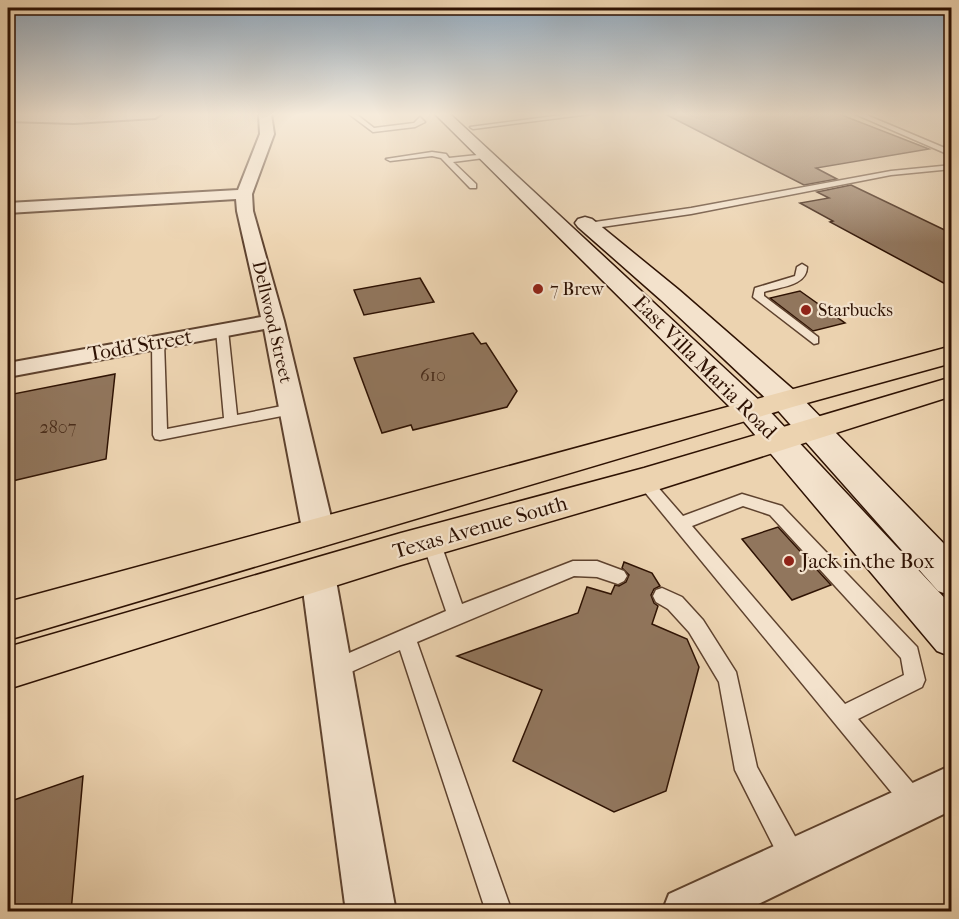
<svg xmlns="http://www.w3.org/2000/svg" width="959" height="919" font-family="'IM FELL French Canon',serif">
<style>
.building{fill:#91765d;stroke:#2e1203;stroke-width:1.5}
.lines{fill:none;stroke-linecap:round;stroke-linejoin:round}
.service-casing{stroke:#5e422e;stroke-width:3}
.minor-casing{stroke:#5e422e;stroke-width:4}
.secondary-casing{stroke:#2e1203;stroke-width:3}
.primary-casing{stroke:#2e1203;stroke-width:3}
.service{fill:#f3e2cc;fill-rule:evenodd}
.minor{fill:#f3e2cc;fill-rule:evenodd}
.secondary{fill:#f3e2cc;fill-rule:evenodd}
.primary{fill:#ecd3b0;fill-rule:evenodd}
.poi-dot{fill:#8f2418;stroke:#f3e2cc;stroke-width:2}
.labels{text-anchor:middle;dominant-baseline:central;stroke-width:4.5;stroke-linejoin:round;paint-order:stroke}
.far-poi-label{font-size:18px;fill:#2e1203;stroke:#f3e2cc;text-anchor:start}
.far-street-label{font-size:18px;fill:#2e1203;stroke:#f3e2cc}
.number-label{font-size:18px;fill:#472b1a}
.street-label{font-size:21px;fill:#2e1203;stroke:#f3e2cc}
.poi-label{font-size:21px;fill:#2e1203;stroke:#f3e2cc;text-anchor:start}
</style>
<rect width="100%" height="100%" fill="#ecd3b0"/>
<filter id="stains"><feTurbulence type="fractalNoise" baseFrequency=".00333" numOctaves="4"/><feColorMatrix values="0 0 0 0 .2 0 0 0 0 .09 0 0 0 0 .02 0 0 0 .5 -.17"/></filter>
<radialGradient id="worn" r=".72"><stop offset=".6" stop-color="#630" stop-opacity="0"/><stop offset="1" stop-color="#630" stop-opacity=".3"/></radialGradient>
<g class="building">
<polygon points="665,114 839,114 929,149 816,168 837,179 804,185"/>
<polygon points="851,185 951,233 951,287 830,222 833,221 800,203 829,198 817,192"/>
<polygon points="420,278 434,302 364,315 354,290"/>
<polygon points="800,291 845,323 813,331 770,298"/>
<polygon points="473,333 481,344 486,343 517,391 507,407 413,430 411,425 382,433 354,358"/>
<polygon points="115,374 106,459 8,482 8,395"/>
<polygon points="778,527 831,585 792,600 742,539"/>
<polygon points="624,562 652,573 660,586 654,589 651,595 654,603 658,606 652,624 687,639 699,667 666,791 614,812 513,761 542,690 457,656 578,613 587,587 611,594 615,585 619,586 626,582 629,575 622,568"/>
<polygon points="83,776 71,912 8,912 8,802"/>
</g>
<g class="lines">
<defs>
<g id="service">
<polygon points="349,114 356,114 374,128 414,123 420,117 425,122 415,127 373,132"/>
<polygon points="570,114 590,114 473,129 470,127"/>
<polygon points="855,114 864,114 952,151 952,156"/>
<polygon points="432,152 446,154 449,158 487,154 487,158 484,158 453,162 476,184 476,188 470,188 441,158 432,156 390,161 386,159"/>
<polygon points="952,165 952,169 891,175 691,214 588,229 583,226 588,223 691,208 891,171"/>
<path d="M802,264L807,267C807,286 779,287 764,292V296L818,337V343L814,344L753,297L755,288L795,276L797,267Z"/>
<polygon points="222,326 228,330 237,415 292,404 299,409 292,414 160,440 155,439 153,435 152,342 158,338 164,342 167,429 224,418 216,330"/>
<path d="M644,475L649,477L683,516L742,494L782,506L917,647L925,680L922,687L858,719L922,794L926,802L922,810L914,814L906,810L639,485L636,481L639,477ZM743,506L770,515L901,658L904,675L845,704L692,526Z"/>
<polygon points="431,534 437,536 440,541 462,604 573,561 597,561 624,571 627,576 624,581 618,584 597,577 574,576 417,642 512,912 486,912 400,650 333,680 326,677 323,670 326,663 446,611 422,541 425,536"/>
<polygon points="662,588 682,597 703,620 736,672 757,767 803,851 806,860 803,869 794,872 785,869 735,770 719,682 689,632 668,609 656,602 653,596 656,590"/>
</g>
<g id="minor">
<polygon points="8,114 161,114 155,118 74,123 8,121"/>
<polygon points="259,114 271,114 274,134 252,194 253,211 284,321 335,534 330,543 319,547 308,543 303,534 264,329 8,377 8,363 261,317 237,211 236,199 8,213 8,203 238,190 260,134"/>
<polygon points="318,560 330,565 335,575 396,912 346,912 301,575 306,565"/>
<polygon points="952,765 952,810 742,912 662,912 669,894"/>
</g>
<g id="secondary">
<polygon points="435,114 450,114 762,403 952,606 952,657 937,651 740,417"/>
<polygon points="585,217 592,219 679,290 796,392 952,552 952,596 938,591 774,406 661,300 578,227 575,223 578,219"/>
</g>
<g id="primary">
<polygon points="952,346 952,363 796,406 8,640 8,602"/>
<polygon points="952,377 952,396 644,494 401,565 8,689 8,647 401,533 644,468"/>
</g>
</defs>
<use href="#service" class="service-casing"/>
<use href="#minor" class="minor-casing"/>
<use href="#secondary" class="secondary-casing"/>
<use href="#primary" class="primary-casing"/>
<use href="#service" class="service"/>
<use href="#minor" class="minor"/>
<use href="#secondary" class="secondary"/>
<use href="#primary" class="primary"/>
</g>
<linearGradient id="sky" x2="0" y2="1"><stop stop-color="#8fa6ba"/><stop offset="0.47" stop-color="#f6ebdb"/><stop offset="1" stop-color="#f6ebdb" stop-opacity="0"/></linearGradient>
<rect width="959" height="243" fill="url(#sky)"/>
<g class="poi-dot">
<circle cx="538" cy="289" r="6"/>
<circle cx="806" cy="310" r="6"/>
<circle cx="789" cy="561" r="6"/>
</g>
<g class="labels">
<g class="far-poi-label">
<text x="550" y="289">7 Brew</text>
<text x="818" y="310">Starbucks</text>
</g>
<g class="far-street-label">
<text transform="translate(272 322) rotate(77)">Dellwood Street</text>
</g>
<g class="number-label">
<text x="433" y="375">610</text>
<text x="58" y="427">2807</text>
</g>
<g class="street-label">
<text transform="translate(140 345) rotate(-10)">Todd Street</text>
<text transform="translate(705 367) rotate(45)">East Villa Maria Road</text>
<text transform="translate(480 527) rotate(-16)">Texas Avenue South</text>
</g>
<g class="poi-label">
<text x="801" y="561">Jack in the Box</text>
</g>
</g>
<rect width="959" height="919" fill="none" stroke="#ecd3b0" stroke-width="30"/>
<rect x="9" y="9" width="941" height="901" fill="none" stroke="#2e1203" stroke-width="3"/>
<rect x="15" y="15" width="929" height="889" fill="none" stroke="#2e1203" stroke-width="1.5"/>
<rect width="100%" height="100%" filter="url(#stains)"/>
<rect width="100%" height="100%" fill="url(#worn)"/>
</svg>
